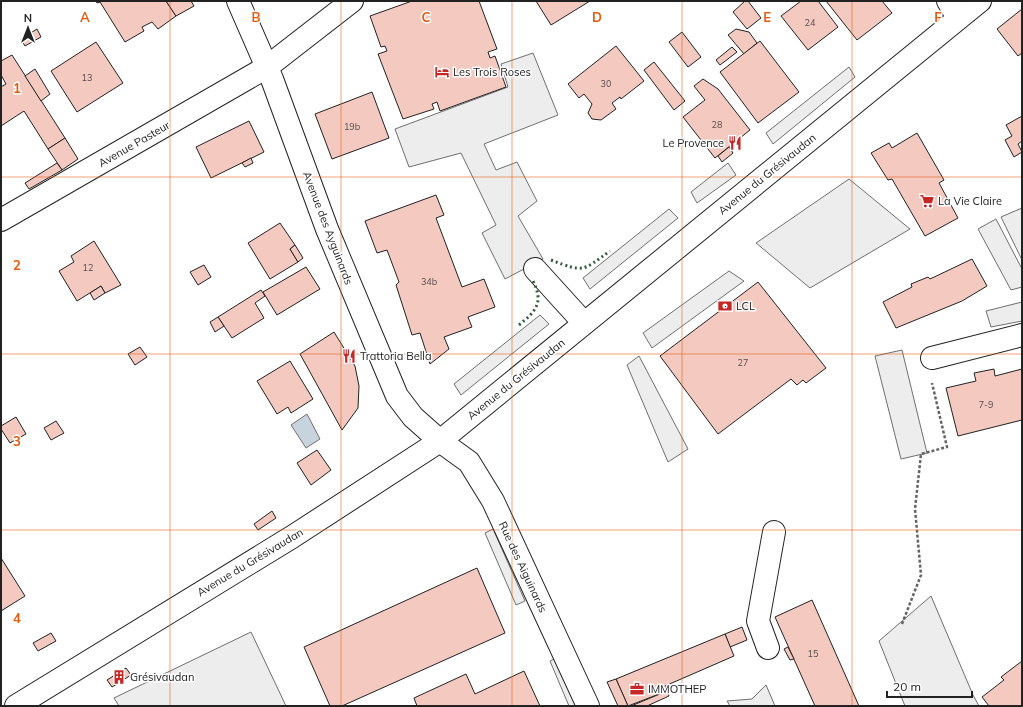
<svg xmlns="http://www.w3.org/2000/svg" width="1023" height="707" font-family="Mulish,sans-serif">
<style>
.parking{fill:#ededed;stroke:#6f6f6f}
.water{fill:#c7d3dd;stroke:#6f6f6f}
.building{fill:#f3c9c0;stroke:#222}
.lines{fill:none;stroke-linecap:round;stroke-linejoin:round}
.minor-casing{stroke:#222;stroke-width:24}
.path{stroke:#646464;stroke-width:2.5;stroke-dasharray:3 2;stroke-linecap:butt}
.minor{stroke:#fff;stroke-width:22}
.hedge{stroke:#2f5e38;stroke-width:3;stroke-dasharray:2 3;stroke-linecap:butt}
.grid{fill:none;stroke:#e8590c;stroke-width:1;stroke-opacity:0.55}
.labels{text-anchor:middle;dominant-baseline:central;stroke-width:3;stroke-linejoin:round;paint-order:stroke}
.number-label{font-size:9px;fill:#564c4a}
.poi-label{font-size:11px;fill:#222;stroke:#fff;text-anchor:start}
.street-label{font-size:11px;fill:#222;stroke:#fff}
.grid-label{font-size:13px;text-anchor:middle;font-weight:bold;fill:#e8590c;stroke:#fff;stroke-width:3;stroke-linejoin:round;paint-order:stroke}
</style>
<rect width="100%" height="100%" fill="#fff"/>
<g class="parking">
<polygon points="533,53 558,115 484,144 496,170 517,162 537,201 518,216 543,259 505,279 482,233 496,225 461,153 409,167 395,129 508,87 501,64"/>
<polygon points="849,67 855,77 773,144 766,133"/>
<polygon points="728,163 736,175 697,203 691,192"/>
<polygon points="849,179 910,229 810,288 756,243"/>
<polygon points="1022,208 1022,260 1001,217"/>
<polygon points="669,209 678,218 590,289 583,278"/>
<polygon points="996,219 1022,269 1022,287 1011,290 978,229"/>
<polygon points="729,271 744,281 652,348 643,333"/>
<polygon points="1022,302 1022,321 991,327 986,311"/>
<polygon points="540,315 549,324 461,395 454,384"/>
<polygon points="902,350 927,453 901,459 875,356"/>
<polygon points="639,356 688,449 668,462 627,365"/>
<polygon points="493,529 525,601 516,605 485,533"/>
<polygon points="931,596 973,695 979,706 905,706 879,641"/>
<polygon points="251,632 286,706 119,706 114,698"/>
<polygon points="558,657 580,706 569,706 550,661"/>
<polygon points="766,685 775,706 730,706 727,701 752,699"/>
</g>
<polygon class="water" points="307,414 320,439 306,448 291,425"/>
<g class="building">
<polygon points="96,1 166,1 176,16 158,29 152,22 142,27 144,31 125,42 100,2 97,3"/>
<polygon points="166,1 191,1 194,6 176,16"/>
<polygon points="412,1 479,1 497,49 488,52 490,58 495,56 506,87 440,111 437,102 432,104 434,109 403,119 378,54 387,51 385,46 381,47 370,16"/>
<polygon points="536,1 590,1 551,25"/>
<polygon points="745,1 748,1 761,18 747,29 733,12"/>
<polygon points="801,1 818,1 838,27 808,50 781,16"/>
<polygon points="826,1 882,1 892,13 857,40"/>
<polygon points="1022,9 1022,53 1018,56 997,29"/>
<polygon points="37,29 41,37 25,46 21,39"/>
<polygon points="736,29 749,32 757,43 744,54 728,35"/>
<polygon points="682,32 701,57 688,67 669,42"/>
<polygon points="760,41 799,92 758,123 720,72"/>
<polygon points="96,42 123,83 77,112 51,71"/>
<polygon points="616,46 644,81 621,99 620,97 612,103 616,109 601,120 592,119 588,113 592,104 584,94 579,98 568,84"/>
<polygon points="732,47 737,52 720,65 716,60"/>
<polygon points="12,55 65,138 48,149 24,111 1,126 1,87 6,84 1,75 1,61"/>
<polygon points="654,62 685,101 674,110 644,70"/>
<polygon points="35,69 50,94 41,101 25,76"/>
<polygon points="703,79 718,89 750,130 715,158 683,117 705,100 694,86"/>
<polygon points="372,92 389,138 332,159 315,114"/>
<polygon points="1022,116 1022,141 1018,144 1022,152 1014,157 1005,140 1012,136 1006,125"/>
<polygon points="249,121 264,152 211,178 196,147"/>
<polygon points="917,133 944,180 939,183 958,218 925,236 892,179 888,180 871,153 889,143 892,148"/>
<polygon points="65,138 78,159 62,170 48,149"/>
<polygon points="729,147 733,153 722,162 718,156"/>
<polygon points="251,158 253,163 245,167 242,163"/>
<polygon points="57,163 62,170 29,189 25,183"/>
<polygon points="436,195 444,215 436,218 462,287 484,279 495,307 468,317 472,327 444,337 449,349 430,364 420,333 412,335 396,285 399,282 387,250 377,253 365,221"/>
<polygon points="280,223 295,245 290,249 298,262 270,279 248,243"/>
<polygon points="94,241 121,285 105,293 101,286 77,301 59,271 74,262 71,256"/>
<polygon points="295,245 303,258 298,262 290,249"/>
<polygon points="972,259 987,286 962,301 896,328 883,302 912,287 911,284 928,277 930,279"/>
<polygon points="204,265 211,277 198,285 190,272"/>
<polygon points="306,267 320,289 277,315 263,292"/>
<polygon points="758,282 826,368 806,383 803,380 797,385 791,379 718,434 660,356"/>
<polygon points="101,286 105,293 94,300 90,293"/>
<polygon points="261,290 265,296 255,303 264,318 232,338 218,317"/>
<polygon points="218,317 224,326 215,332 210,322"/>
<polygon points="334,332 355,366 359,386 358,408 342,430 300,354"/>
<polygon points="140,347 147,357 135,365 128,354"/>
<polygon points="290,361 313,399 291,413 288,407 277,414 257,381"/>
<polygon points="994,369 995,376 1022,369 1022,420 958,436 946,388 976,381 974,373"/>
<polygon points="16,417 26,434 10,443 1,429 1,426"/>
<polygon points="56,421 64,433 51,440 44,428"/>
<polygon points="317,450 331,470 311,485 297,463"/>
<polygon points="272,511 276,518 258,530 254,524"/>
<polygon points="1,558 25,596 1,611"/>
<polygon points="477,568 505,633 342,706 330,706 304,647"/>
<polygon points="812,600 859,706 815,706 775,617"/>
<polygon points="742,627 747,640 730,647 725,634"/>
<polygon points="51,633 56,641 38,651 33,643"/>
<polygon points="725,634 734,656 665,686 667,691 628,706 616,679"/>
<polygon points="788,647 794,659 790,660 784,649"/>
<polygon points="1022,661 1022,706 989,706 982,697 1004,680 1001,677"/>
<polygon points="126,668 131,675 112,687 107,680"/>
<polygon points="524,671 540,706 417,706 414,698 466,674 475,694"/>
<polygon points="616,679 628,706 618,706 607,682"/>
<polygon points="667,691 669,696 647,706 631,706"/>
</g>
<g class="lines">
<defs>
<g id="minor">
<polyline points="238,1 272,79 327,229 397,396 413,417 440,441 469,462 493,501 588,706"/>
<polyline points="948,1 958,18"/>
<polyline points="1,220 267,67 352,1"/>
<polyline points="535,269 584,323"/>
<polyline points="932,358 1022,335"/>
<polyline points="768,648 758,621 774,532"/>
<polyline points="16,706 292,537 440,441 980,1"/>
</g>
</defs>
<use href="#minor" class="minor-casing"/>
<polyline class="path" points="902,624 921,575 915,509 921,454 947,447 932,383"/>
<use href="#minor" class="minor"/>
<g class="hedge">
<path d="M551,260C585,273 582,271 610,251"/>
<path d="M519,325C536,311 544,303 533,281"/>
</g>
</g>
<path class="grid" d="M170,1V706M341,1V706M512,1V706M682,1V706M852,1V706M1,177H1022M1,354H1022M1,530H1022"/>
<defs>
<symbol id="hotel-bare" viewBox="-9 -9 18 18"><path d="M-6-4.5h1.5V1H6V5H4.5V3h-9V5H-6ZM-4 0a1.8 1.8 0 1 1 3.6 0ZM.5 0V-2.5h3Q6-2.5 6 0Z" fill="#c62828" stroke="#fff" stroke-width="2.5" paint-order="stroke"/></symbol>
<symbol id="restaurant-bare" viewBox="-9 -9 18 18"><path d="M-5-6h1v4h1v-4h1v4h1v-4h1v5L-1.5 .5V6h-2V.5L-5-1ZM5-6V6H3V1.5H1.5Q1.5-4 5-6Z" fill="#c62828" stroke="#fff" stroke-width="2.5" paint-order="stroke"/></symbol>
<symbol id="supermarket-bare" viewBox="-9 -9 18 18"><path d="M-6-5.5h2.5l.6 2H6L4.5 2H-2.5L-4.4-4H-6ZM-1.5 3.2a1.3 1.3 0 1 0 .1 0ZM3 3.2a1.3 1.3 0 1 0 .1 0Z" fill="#c62828" stroke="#fff" stroke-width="2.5" paint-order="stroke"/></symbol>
<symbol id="bank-bare" viewBox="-9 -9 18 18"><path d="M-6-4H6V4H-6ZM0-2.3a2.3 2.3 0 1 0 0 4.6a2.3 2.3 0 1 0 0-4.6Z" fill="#c62828" stroke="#fff" stroke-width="2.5" paint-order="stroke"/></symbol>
<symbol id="building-bare" viewBox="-9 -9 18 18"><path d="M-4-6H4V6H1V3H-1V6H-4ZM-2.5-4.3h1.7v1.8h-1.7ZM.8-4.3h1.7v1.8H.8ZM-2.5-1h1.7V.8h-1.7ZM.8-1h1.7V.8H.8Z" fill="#c62828" stroke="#fff" stroke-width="2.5" paint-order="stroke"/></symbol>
<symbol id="office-bare" viewBox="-9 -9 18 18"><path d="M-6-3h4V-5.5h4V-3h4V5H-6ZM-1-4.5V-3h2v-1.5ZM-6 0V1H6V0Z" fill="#c62828" stroke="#fff" stroke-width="2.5" paint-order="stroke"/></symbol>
</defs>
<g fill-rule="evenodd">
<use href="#hotel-bare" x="432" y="62" width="20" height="20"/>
<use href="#restaurant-bare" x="725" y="133" width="20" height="20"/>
<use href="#supermarket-bare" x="917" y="191" width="20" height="20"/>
<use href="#bank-bare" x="715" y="296" width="20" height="20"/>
<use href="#restaurant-bare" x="339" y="346" width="20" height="20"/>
<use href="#building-bare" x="109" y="667" width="20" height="20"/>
<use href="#office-bare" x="627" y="679" width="20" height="20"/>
</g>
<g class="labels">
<g class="number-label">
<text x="810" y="22">24</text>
<text x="87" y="77">13</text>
<text x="606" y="83">30</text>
<text x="717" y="124">28</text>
<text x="352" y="126">19b</text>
<text x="88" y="267">12</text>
<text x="429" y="281">34b</text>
<text x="743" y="362">27</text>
<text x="986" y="404">7-9</text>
<text x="813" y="653">15</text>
</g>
<g class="poi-label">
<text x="453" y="72">Les Trois Roses</text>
<text x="724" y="143" text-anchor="end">Le Provence</text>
<text x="938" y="201">La Vie Claire</text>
<text x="736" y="306">LCL</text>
<text x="360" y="356">Trattoria Bella</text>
<text x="130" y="677">Grésivaudan</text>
<text x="648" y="689">IMMOTHEP</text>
</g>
<g class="street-label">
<text transform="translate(134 144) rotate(-30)">Avenue Pasteur</text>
<text transform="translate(767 174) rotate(-39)">Avenue du Grésivaudan</text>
<text transform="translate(328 228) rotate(69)">Avenue des Ayguinards</text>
<text transform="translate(516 379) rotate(-39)">Avenue du Grésivaudan</text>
<text transform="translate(250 562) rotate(-31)">Avenue du Grésivaudan</text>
<text transform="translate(523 567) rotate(65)">Rue des Aiguinards</text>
</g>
</g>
<g class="grid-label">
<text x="85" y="22">A</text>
<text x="256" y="22">B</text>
<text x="426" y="22">C</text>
<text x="597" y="22">D</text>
<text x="767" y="22">E</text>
<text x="938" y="22">F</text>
<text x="17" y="93">1</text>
<text x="17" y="270">2</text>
<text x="17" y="446">3</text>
<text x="17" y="623">4</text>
</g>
<rect width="1023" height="707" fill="none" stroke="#222222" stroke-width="4"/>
<g transform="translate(28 28)" stroke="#ffffff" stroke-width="3" paint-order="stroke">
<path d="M0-3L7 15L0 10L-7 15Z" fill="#222222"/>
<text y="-6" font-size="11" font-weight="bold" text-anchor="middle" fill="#222222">N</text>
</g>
<path d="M887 691v6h85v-6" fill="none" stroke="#222222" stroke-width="2"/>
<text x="893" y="691" font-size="12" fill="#222222" stroke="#ffffff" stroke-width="3" paint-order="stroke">20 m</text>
</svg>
